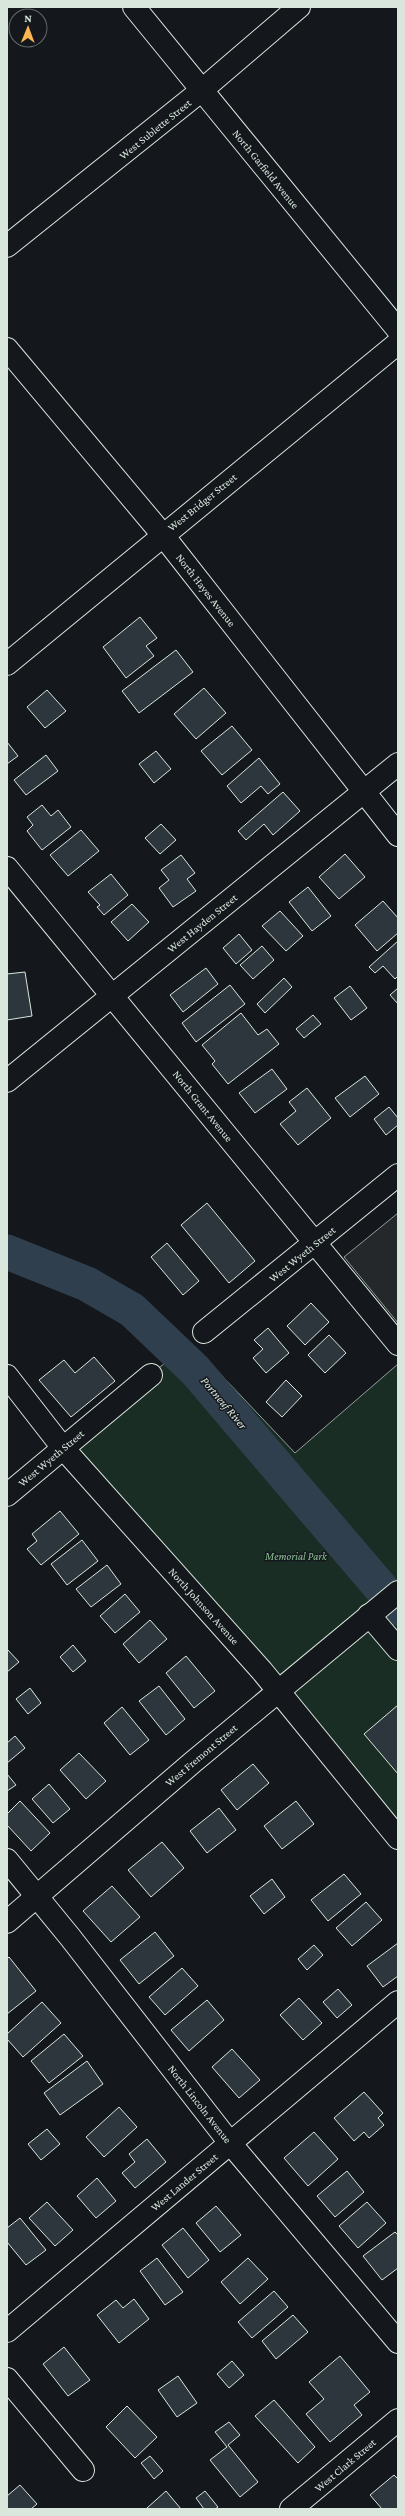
<svg xmlns="http://www.w3.org/2000/svg" width="405" height="2516" font-family="'Crimson Pro',serif">
<style>
.green{fill:#1a2d24;stroke:#939e99}
.parking{fill:#24282b;stroke:#939e99}
.lines{fill:none;stroke-linecap:round;stroke-linejoin:round}
.river{stroke:#2f3f4d;stroke-width:35}
.building{fill:#2c363c;stroke:#d8e6dc}
.minor-casing{stroke:#d8e6dc;stroke-width:24}
.minor{stroke:#14181c;stroke-width:22}
.labels{text-anchor:middle;dominant-baseline:central;stroke-width:3;stroke-linejoin:round;paint-order:stroke}
.street-label{font-size:11px;fill:#d8e6dc;stroke:#14181c}
.park-label{font-size:11px;font-style:italic;fill:#8ac095;stroke:#14181c}
.water-label{font-size:12px;font-style:italic;fill:#d8e6dc;stroke:#14181c}
</style>
<rect width="100%" height="100%" fill="#14181c"/>
<polygon class="green" points="190,1342 295,1453 398,1364 398,1839 63,1448"/>
<polygon class="parking" points="398,1213 398,1323 344,1257"/>
<g class="lines">
<polyline class="river" points="7,1252 87,1284 132,1310 195,1370 398,1608"/>
</g>
<g class="building">
<polygon points="140,617 157,638 146,646 154,656 126,678 103,647"/>
<polygon points="176,650 193,672 139,713 122,691"/>
<polygon points="204,688 226,713 196,739 174,714"/>
<polygon points="47,690 66,711 45,728 27,707"/>
<polygon points="232,726 252,750 222,775 201,751"/>
<polygon points="7,742 18,756 7,764"/>
<polygon points="156,751 171,769 154,783 139,764"/>
<polygon points="46,755 58,771 26,795 14,780"/>
<polygon points="259,758 280,784 268,794 261,786 241,803 227,786"/>
<polygon points="283,792 300,811 273,835 264,824 246,840 238,831"/>
<polygon points="42,805 51,816 58,810 71,827 42,850 27,831 33,825 27,817"/>
<polygon points="161,824 176,840 160,854 145,838"/>
<polygon points="81,830 99,851 68,876 50,855"/>
<polygon points="345,854 365,877 339,899 319,877"/>
<polygon points="181,855 195,873 187,879 196,891 173,907 159,888 169,880 161,870"/>
<polygon points="111,874 128,895 104,915 97,907 100,905 88,892"/>
<polygon points="308,887 331,916 312,931 289,902"/>
<polygon points="383,901 398,918 398,933 377,951 355,925"/>
<polygon points="132,904 149,922 128,941 111,922"/>
<polygon points="280,911 303,936 286,951 262,926"/>
<polygon points="239,934 252,950 236,964 223,948"/>
<polygon points="398,941 398,976 395,979 383,966 375,973 369,967"/>
<polygon points="262,946 274,960 253,979 240,965"/>
<polygon points="206,968 218,984 183,1012 170,995"/>
<polygon points="25,972 32,1016 7,1020 7,974"/>
<polygon points="284,978 292,987 265,1013 257,1004"/>
<polygon points="230,985 245,1004 196,1042 182,1023"/>
<polygon points="350,986 367,1008 351,1020 334,998"/>
<polygon points="398,988 398,1004 390,995"/>
<polygon points="241,1013 258,1035 267,1029 279,1044 228,1084 212,1064 215,1061 202,1045"/>
<polygon points="313,1015 321,1024 304,1038 296,1029"/>
<polygon points="272,1069 287,1089 255,1113 239,1093"/>
<polygon points="365,1076 379,1094 350,1117 335,1098"/>
<polygon points="307,1088 331,1118 298,1145 280,1124 296,1111 289,1102"/>
<polygon points="389,1107 398,1118 398,1125 386,1135 374,1119"/>
<polygon points="207,1203 255,1261 229,1283 181,1225"/>
<polygon points="167,1243 199,1281 183,1295 151,1257"/>
<polygon points="311,1303 329,1322 305,1345 287,1326"/>
<polygon points="268,1328 289,1353 266,1373 253,1358 263,1349 254,1340"/>
<polygon points="329,1335 346,1353 325,1373 308,1355"/>
<polygon points="94,1357 115,1381 71,1417 39,1380 64,1360 75,1373"/>
<polygon points="286,1380 302,1396 282,1417 266,1402"/>
<polygon points="60,1511 79,1534 41,1565 27,1549 37,1541 32,1534"/>
<polygon points="82,1540 98,1561 67,1585 51,1564"/>
<polygon points="107,1565 121,1584 91,1607 76,1589"/>
<polygon points="125,1594 140,1612 115,1633 100,1616"/>
<polygon points="150,1620 167,1639 139,1663 123,1644"/>
<polygon points="73,1645 86,1661 73,1672 60,1657"/>
<polygon points="7,1649 19,1662 7,1672"/>
<polygon points="186,1656 215,1691 194,1708 166,1673"/>
<polygon points="159,1686 185,1719 166,1735 139,1701"/>
<polygon points="30,1688 41,1703 28,1714 16,1699"/>
<polygon points="398,1705 398,1774 364,1734"/>
<polygon points="122,1707 149,1740 130,1755 104,1723"/>
<polygon points="15,1736 25,1748 7,1763 7,1743"/>
<polygon points="79,1753 106,1781 86,1799 60,1770"/>
<polygon points="253,1764 269,1783 237,1810 221,1790"/>
<polygon points="7,1774 16,1785 7,1791"/>
<polygon points="49,1784 70,1809 53,1823 32,1799"/>
<polygon points="20,1801 50,1833 31,1851 7,1825 7,1814"/>
<polygon points="296,1801 314,1824 282,1849 264,1826"/>
<polygon points="219,1808 236,1830 207,1853 190,1831"/>
<polygon points="162,1842 184,1868 151,1897 128,1870"/>
<polygon points="344,1874 361,1894 328,1921 311,1900"/>
<polygon points="272,1879 285,1897 264,1914 250,1896"/>
<polygon points="112,1886 140,1917 111,1942 83,1911"/>
<polygon points="366,1902 382,1920 352,1946 336,1928"/>
<polygon points="155,1932 174,1956 139,1984 120,1960"/>
<polygon points="398,1943 398,1976 383,1987 367,1966"/>
<polygon points="314,1945 323,1955 307,1970 298,1959"/>
<polygon points="9,1957 36,1991 7,2014 7,1959"/>
<polygon points="182,1968 198,1986 165,2015 149,1997"/>
<polygon points="338,1989 352,2005 337,2018 323,2002"/>
<polygon points="299,1998 322,2023 303,2040 280,2015"/>
<polygon points="207,2000 224,2020 189,2051 171,2030"/>
<polygon points="42,2002 61,2023 23,2057 7,2039 7,2034"/>
<polygon points="64,2034 83,2056 49,2083 31,2061"/>
<polygon points="232,2049 260,2080 239,2098 212,2067"/>
<polygon points="87,2061 103,2084 60,2115 44,2093"/>
<polygon points="364,2092 383,2113 378,2118 384,2125 369,2138 364,2132 354,2141 334,2118"/>
<polygon points="119,2107 137,2127 104,2157 86,2137"/>
<polygon points="47,2129 60,2144 41,2160 28,2144"/>
<polygon points="314,2132 338,2159 308,2186 284,2158"/>
<polygon points="147,2139 166,2162 135,2188 122,2173 135,2162 129,2154"/>
<polygon points="347,2171 364,2192 335,2217 317,2196"/>
<polygon points="97,2178 116,2201 96,2218 77,2196"/>
<polygon points="47,2202 73,2230 55,2246 29,2218"/>
<polygon points="367,2202 386,2223 358,2248 339,2226"/>
<polygon points="216,2206 241,2235 220,2252 196,2223"/>
<polygon points="20,2218 46,2250 26,2265 7,2242 7,2228"/>
<polygon points="183,2228 209,2260 188,2278 162,2245"/>
<polygon points="395,2232 398,2235 398,2268 382,2280 363,2256"/>
<polygon points="157,2258 183,2292 165,2305 140,2271"/>
<polygon points="248,2258 268,2279 240,2304 221,2282"/>
<polygon points="274,2291 288,2307 252,2338 238,2322"/>
<polygon points="134,2299 149,2319 119,2343 97,2315 116,2300 123,2308"/>
<polygon points="293,2315 308,2332 276,2359 262,2341"/>
<polygon points="64,2347 90,2380 68,2396 43,2364"/>
<polygon points="340,2356 370,2392 354,2405 362,2415 330,2442 306,2414 324,2399 309,2382"/>
<polygon points="232,2361 244,2375 229,2388 217,2374"/>
<polygon points="178,2376 197,2403 177,2417 158,2390"/>
<polygon points="274,2400 315,2447 298,2463 255,2416"/>
<polygon points="127,2406 157,2437 135,2458 106,2427"/>
<polygon points="229,2422 240,2435 228,2445 258,2482 240,2497 210,2460 227,2447 215,2432"/>
<polygon points="150,2456 163,2471 154,2479 141,2463"/>
<polygon points="394,2475 398,2479 398,2509 382,2509 370,2495"/>
<polygon points="20,2485 37,2504 31,2509 7,2509 7,2496"/>
<polygon points="166,2491 181,2509 148,2509 147,2508"/>
<polygon points="205,2491 218,2507 215,2509 204,2509 196,2498"/>
</g>
<g class="lines">
<defs>
<g id="minor">
<polyline points="134,7 398,330"/>
<polyline points="7,246 202,90 299,7"/>
<polyline points="7,349 162,534 398,835"/>
<polyline points="7,664 398,343"/>
<polyline points="7,868 398,1344"/>
<polyline points="7,1081 398,764"/>
<polyline points="204,1332 398,1175"/>
<polyline points="7,1376 63,1448 262,1671 398,1838"/>
<polyline points="7,1495 151,1375"/>
<polyline points="369,1615 398,1649"/>
<polyline points="7,1860 70,1937 230,2143 398,2342"/>
<polyline points="7,1922 193,1762 398,1592"/>
<polyline points="7,2331 398,2002"/>
<polyline points="7,2379 83,2470"/>
<polyline points="291,2509 398,2420"/>
</g>
</defs>
<use href="#minor" class="minor-casing"/>
<use href="#minor" class="minor"/>
</g>
<g class="labels">
<g class="street-label">
<text transform="translate(155 129) rotate(-39)">West Sublette Street</text>
<text transform="translate(266 169) rotate(51)">North Garfield Avenue</text>
<text transform="translate(202 502) rotate(-39)">West Bridger Street</text>
<text transform="translate(206 590) rotate(52)">North Hayes Avenue</text>
<text transform="translate(202 923) rotate(-39)">West Hayden Street</text>
<text transform="translate(203 1106) rotate(51)">North Grant Avenue</text>
<text transform="translate(302 1254) rotate(-39)">West Wyeth Street</text>
<text transform="translate(51 1458) rotate(-40)">West Wyeth Street</text>
<text transform="translate(204 1606) rotate(48)">North Johnson Avenue</text>
<text transform="translate(201 1755) rotate(-40)">West Fremont Street</text>
<text transform="translate(200 2104) rotate(52)">North Lincoln Avenue</text>
<text transform="translate(184 2182) rotate(-40)">West Lander Street</text>
<text transform="translate(345 2465) rotate(-40)">West Clark Street</text>
</g>
<g class="park-label">
<text x="296" y="1556">Memorial Park</text>
</g>
<g class="water-label">
<text transform="translate(224 1403) rotate(50)">Portneuf River</text>
</g>
</g>
<rect width="405" height="2516" fill="none" stroke="#d8e6dc" stroke-width="16"/>
<g transform="translate(28 28) rotate(1)"><circle r="19" fill="#14181c" stroke="#626a69"/>
<path d="M0-3L7 15L0 10L-7 15Z" fill="#ffb74d"/>
<text y="-6" font-size="11" font-weight="bold" text-anchor="middle" fill="#d8e6dc">N</text>
</g>
</svg>
